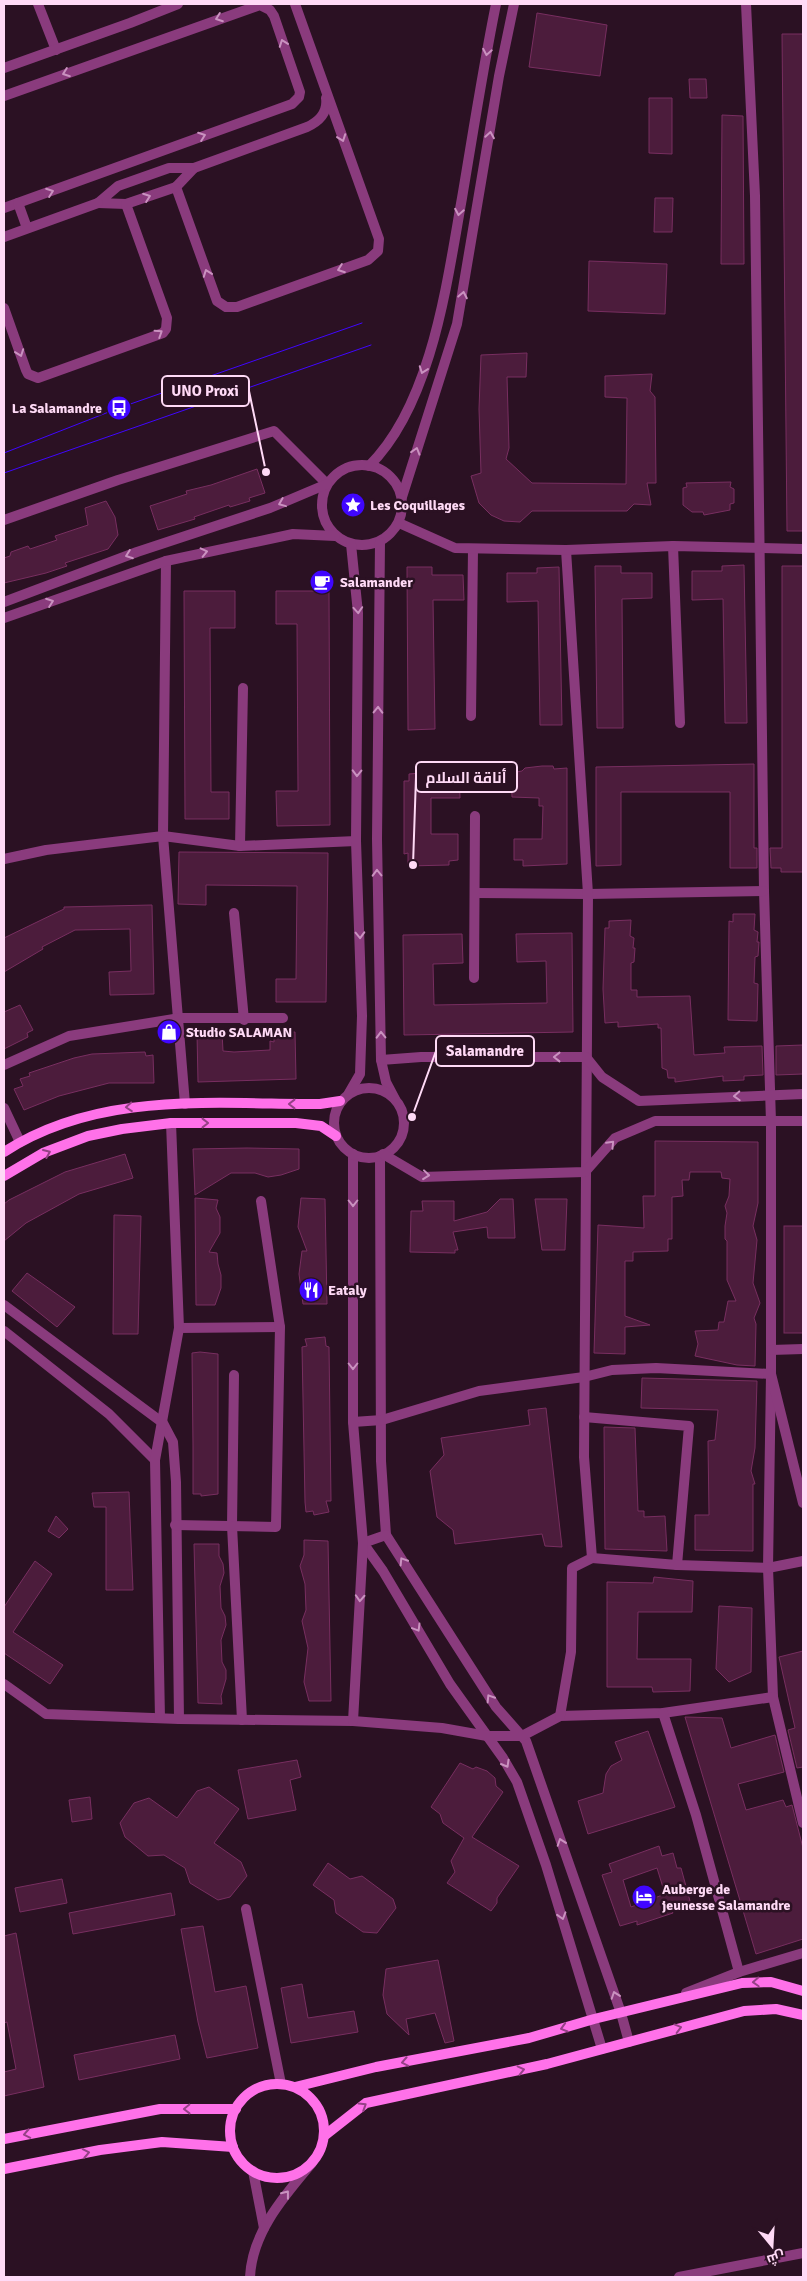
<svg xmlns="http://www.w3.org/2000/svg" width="807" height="2281" font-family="Signika,Cairo,sans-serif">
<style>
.building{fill:#4c1c3c;stroke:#782e60;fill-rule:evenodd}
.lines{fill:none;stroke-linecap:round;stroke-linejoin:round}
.service{stroke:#8a3b7d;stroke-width:10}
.minor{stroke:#8a3b7d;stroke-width:10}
.tertiary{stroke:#8a3b7d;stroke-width:10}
.secondary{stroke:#ff71e9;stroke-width:10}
.tram{stroke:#4006ff;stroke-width:1}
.oneway{stroke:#ca92c0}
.oneway2{stroke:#954186}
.labels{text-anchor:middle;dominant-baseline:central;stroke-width:5;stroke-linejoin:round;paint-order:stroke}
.poi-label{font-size:14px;font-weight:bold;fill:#ffdaf6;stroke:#2b1123;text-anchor:start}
.leader{fill:none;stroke:#ffdaf6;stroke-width:2}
.callout-dot{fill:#ffdaf6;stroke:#2b1123;stroke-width:2}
.callout{fill:#2b1123;stroke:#ffdaf6;stroke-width:2}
.callout-label{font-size:15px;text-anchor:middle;font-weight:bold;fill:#ffdaf6}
</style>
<rect width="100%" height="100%" fill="#2b1123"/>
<g class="building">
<polygon points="537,13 607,25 600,76 529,67"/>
<polygon points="782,34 803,34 803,531 787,531"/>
<polygon points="689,79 706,79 707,98 690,98"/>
<polygon points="649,98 672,98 672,154 649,153"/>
<polygon points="722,115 743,116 744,264 721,264"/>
<polygon points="655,198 673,198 672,232 654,232"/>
<polygon points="589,261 667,264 665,314 588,311"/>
<polygon points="527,353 526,377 507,377 509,448 506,459 532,483 626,484 627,398 605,397 605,376 652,374 650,391 655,397 656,483 647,483 651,505 634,504 627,511 532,511 520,522 504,521 491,515 479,503 471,476 481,473 479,409 481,355"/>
<polygon points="257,469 265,493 249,498 250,501 230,507 229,505 194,517 195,519 158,530 150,506 187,494 186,491 211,485"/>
<polygon points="731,482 730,487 734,489 734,503 730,504 730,510 704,515 703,512 692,512 683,505 683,488 687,487 686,483"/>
<polygon points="106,501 115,517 118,535 108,549 65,563 67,566 46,573 4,583 4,558 10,556 11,552 28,546 30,549 57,540 55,536 88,525 85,508"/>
<polygon points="744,565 747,723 725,723 723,599 692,600 692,571 722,571 722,566"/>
<polygon points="595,566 621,566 621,573 652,573 652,598 622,599 623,728 597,728"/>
<polygon points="782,566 803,566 803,872 781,872 781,868 771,868 770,848 782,848"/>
<polygon points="407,567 432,567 432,575 463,575 464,600 433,600 435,729 408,730"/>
<polygon points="559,567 562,725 540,725 538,601 507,602 507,573 537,573 537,568"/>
<polygon points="184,591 235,591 235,628 210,628 211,792 229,792 229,819 185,819"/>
<polygon points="276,591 329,591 330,825 277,826 276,791 298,791 297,624 276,624"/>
<polygon points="754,764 754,848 757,848 757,868 730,868 730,792 621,792 621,865 596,866 596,767"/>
<polygon points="542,766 553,766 554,769 567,768 567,864 523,866 523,860 514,860 514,839 542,839 543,806 539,806 539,798 512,797 511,773 522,771 525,768"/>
<polygon points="421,769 450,769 450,773 459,772 460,798 431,798 431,834 458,834 458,860 449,861 449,865 408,866 408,853 404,854 404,781 409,781 409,774 421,773"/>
<polygon points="179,852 328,853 326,1002 276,1002 276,979 296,979 297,886 206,885 206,905 178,904"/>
<polygon points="152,905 154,994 110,995 109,972 131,971 130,929 75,930 42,947 43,949 4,972 4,938 64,909 64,907"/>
<polygon points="733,914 755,914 754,930 758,932 757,942 759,942 758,956 755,957 754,983 758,984 757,1021 728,1020 729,921 733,922"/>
<polygon points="631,920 630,936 634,938 633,948 635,948 634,962 631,963 631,990 637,990 637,997 690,996 694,1055 725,1053 724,1047 762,1046 763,1075 744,1076 744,1080 723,1081 723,1076 675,1082 675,1078 668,1078 667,1070 662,1068 661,1028 658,1028 658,1024 618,1027 618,1022 605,1023 603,989 605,928 609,928 609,921"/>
<polygon points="572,933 573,1032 404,1035 403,935 462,934 463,963 433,964 434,1005 547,1003 546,961 517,962 516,934"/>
<polygon points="20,1005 33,1030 27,1033 28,1037 4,1049 4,1012"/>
<polygon points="222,1032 223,1051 234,1052 270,1050 270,1041 274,1042 274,1033 295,1032 296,1079 198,1082 197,1033"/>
<polygon points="803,1045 803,1074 776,1075 776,1046"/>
<polygon points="145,1052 146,1056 153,1055 154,1083 109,1083 59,1096 24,1110 14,1089 23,1086 20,1079 30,1076 29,1073 74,1058 92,1054"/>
<polygon points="655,1141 758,1142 758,1203 753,1226 757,1240 753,1283 760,1303 754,1318 756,1324 755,1366 737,1365 695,1356 698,1344 695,1331 718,1330 719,1322 724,1322 728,1301 736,1301 727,1280 727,1241 725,1239 725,1226 727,1213 725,1206 729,1196 730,1179 722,1178 721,1172 690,1172 689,1180 682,1180 683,1196 672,1197 672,1239 668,1239 668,1251 633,1252 633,1261 625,1261 625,1316 650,1325 625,1327 625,1354 594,1353 598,1225 644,1228 643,1196 655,1196"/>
<polygon points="247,1148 299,1149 299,1169 281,1175 268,1177 255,1173 231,1173 195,1195 193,1149"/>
<polygon points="125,1154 133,1178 79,1194 26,1223 4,1241 4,1204 9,1200 65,1172"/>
<polygon points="195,1198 218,1200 216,1208 220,1217 220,1233 209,1252 217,1253 218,1264 221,1275 221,1288 215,1305 196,1305"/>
<polygon points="301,1198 325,1199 327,1304 303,1304 299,1274 302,1251 307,1251 298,1227"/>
<polygon points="500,1199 513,1199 515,1238 488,1238 487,1227 453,1232 458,1250 455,1250 455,1253 410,1252 411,1211 423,1211 422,1201 454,1201 454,1221 487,1212"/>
<polygon points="535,1199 567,1199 565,1250 542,1250"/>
<polygon points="114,1215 141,1216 138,1334 113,1334"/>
<rect x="784" y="1226" width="19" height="107"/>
<polygon points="27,1273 75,1307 57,1327 12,1291"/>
<polygon points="325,1337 326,1346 329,1347 331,1501 326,1501 329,1512 314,1515 313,1511 306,1512 305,1502 302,1347 307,1346 305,1339"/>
<polygon points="200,1352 218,1354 218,1494 201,1496 201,1494 193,1494 193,1446 192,1353"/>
<polygon points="642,1378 757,1381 755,1448 751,1471 755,1484 753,1484 753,1551 695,1550 695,1515 709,1515 708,1441 715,1440 718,1410 641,1408"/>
<polygon points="546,1408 562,1547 545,1546 542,1534 455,1544 453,1530 437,1517 430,1471 444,1455 441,1438 530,1425 528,1410"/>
<polygon points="604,1427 635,1428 638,1511 644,1511 644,1517 665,1516 667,1551 605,1549"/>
<polygon points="129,1492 133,1590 106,1590 106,1507 94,1507 92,1493"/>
<polygon points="56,1516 68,1529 59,1538 48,1531"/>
<polygon points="304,1540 328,1541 331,1701 309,1701 304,1682 308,1648 302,1621 306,1610 305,1584 300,1566 304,1555"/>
<polygon points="194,1544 219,1544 219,1556 223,1564 224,1573 220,1586 221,1608 225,1616 226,1625 221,1640 222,1662 226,1670 226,1679 221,1696 222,1704 198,1703"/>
<polygon points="35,1561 52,1574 13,1632 63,1665 50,1684 4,1653 4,1607"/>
<polygon points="654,1577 693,1581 692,1612 638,1612 637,1659 691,1659 690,1691 653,1692 652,1687 607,1687 607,1582 653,1583"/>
<polygon points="719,1606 752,1608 751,1672 729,1682 716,1669"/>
<polygon points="803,1651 803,1767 797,1768 788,1730 795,1728 779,1657"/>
<polygon points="685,1717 722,1718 731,1748 775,1735 784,1772 738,1784 746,1810 783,1800 786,1807 792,1805 803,1848 803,1939 756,1954"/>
<polygon points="648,1731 675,1807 588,1834 578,1801 603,1793 606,1774 611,1766 622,1760 615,1742"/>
<polygon points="297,1760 301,1777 290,1780 296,1810 248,1819 238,1770"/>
<polygon points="460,1763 473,1769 476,1767 487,1771 495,1778 496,1786 503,1792 472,1837 519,1866 497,1898 497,1903 491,1911 447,1883 455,1872 451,1861 464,1838 443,1823 440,1814 431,1807"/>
<polygon points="209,1787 239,1809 214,1843 241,1862 247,1876 230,1897 218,1900 190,1883 185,1868 164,1855 148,1856 125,1837 120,1823 134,1803 149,1798 177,1818 197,1791"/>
<polygon points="90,1797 92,1819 72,1822 69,1800"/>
<path d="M659,1846L662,1856L673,1853L677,1868H681L690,1901L670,1908L673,1913L637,1925V1921L620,1926L602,1875L612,1872L609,1864ZM657,1868L665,1894L631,1907L623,1880Z"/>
<polygon points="328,1863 350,1879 362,1876 393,1899 396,1908 377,1933 363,1932 336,1913 334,1900 313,1885"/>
<polygon points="62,1879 67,1903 20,1912 15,1888"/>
<polygon points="171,1893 175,1915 73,1934 69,1913"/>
<polygon points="203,1926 215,1992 246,1986 258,2048 207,2058 198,2022 181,1929"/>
<polygon points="16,1933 44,2087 4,2096 4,2072 16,2069 7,2022 4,2023 4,1936"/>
<polygon points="438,1960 454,2041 445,2043 435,2013 406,2019 409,2035 387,2014 383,1995 386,1969"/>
<polygon points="302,1984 308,2018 354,2011 358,2032 291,2043 281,1988"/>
<polygon points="175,2035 180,2059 79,2080 74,2055"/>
</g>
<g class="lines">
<g class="service">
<polyline points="38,4 56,50"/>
<polyline points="4,68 130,23 178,4"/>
<polyline points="4,96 260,5 270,10 274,16 300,92 299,97 292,104 4,208"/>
<polyline points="194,168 176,187 217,301 226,307 237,307 368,260 378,251 379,239 295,4"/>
<polyline points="18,203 27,228"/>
<path d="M126,204L98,203L118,186L169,168H194L307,127C320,121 328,112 326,98"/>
<polyline points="4,237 98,203"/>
<polyline points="4,308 26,370 28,374 38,378 163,333 166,329 167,318 126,204 176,187"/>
<polyline points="246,1909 281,2084"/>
<polyline points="253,2171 264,2228"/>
<path d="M250,2277C252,2232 285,2195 312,2163"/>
<polyline points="679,2277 803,2253"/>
</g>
<g class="minor">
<polyline points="746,4 755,196 764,891 771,1122 771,1374 768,1568 773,1697"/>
<polyline points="4,520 118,480 274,431 327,484"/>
<polyline points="673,546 680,723"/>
<polyline points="166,561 163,836 185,1104"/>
<polyline points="471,716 473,549"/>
<polyline points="240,846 243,688"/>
<polyline points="4,859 46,850 163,836 240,846 356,841"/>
<polyline points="475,893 588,894 764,891"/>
<polyline points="234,913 244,1020"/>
<polyline points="474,978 475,816"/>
<polyline points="4,1065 69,1036 180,1018 283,1018"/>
<polyline points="4,1108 20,1142"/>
<polyline points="380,1156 381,1461 386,1535 496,1707 526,1741 621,2013 629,2042"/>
<polyline points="4,1305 163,1423 173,1442 176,1482 179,1719"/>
<polyline points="179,1328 280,1327"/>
<polyline points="4,1331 109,1414 155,1460"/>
<polyline points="771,1350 803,1349"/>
<polyline points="234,1375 232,1526 242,1720"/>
<polyline points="584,1417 689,1426 677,1565"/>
<polyline points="353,1422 382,1420 479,1391 584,1377 612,1370 656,1368 771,1374 803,1503"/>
<polyline points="175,1525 276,1527 280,1327 261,1201"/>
<polyline points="386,1535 363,1543 383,1571 450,1684 503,1758 517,1782 546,1865 602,2049"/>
<polyline points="592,1558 677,1565 768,1568 803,1561"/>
<polyline points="4,1684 46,1714 179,1719 353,1721 442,1728 487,1736 522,1736 560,1716 663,1713 773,1697 803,1823"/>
<polyline points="663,1713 696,1815 739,1972"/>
<polyline points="560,1716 571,1652 572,1568 592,1558 584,1457 588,894 566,550"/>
<polyline points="160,1718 155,1460 179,1328 171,1123"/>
<polyline points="353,1721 363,1543 353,1422 353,1154"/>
<polyline points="686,1993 739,1972 803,1953"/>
</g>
<g class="tertiary">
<circle cx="362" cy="505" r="40"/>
<path d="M369,466C432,404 447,282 462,198C473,133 483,68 496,4"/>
<polyline points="402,497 457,324 499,76 514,4"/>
<polyline points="399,523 455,548 566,550 673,546 803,549"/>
<polyline points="380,542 377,839 381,1060 386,1082 395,1099"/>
<polyline points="4,602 137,552 270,508 327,484"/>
<polyline points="4,618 166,561 293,534 335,536"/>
<polyline points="381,1060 421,1057 586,1057 602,1077 639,1101 803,1094"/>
<circle cx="369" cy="1123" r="35"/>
<polyline points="349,1093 360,1074 362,1016 356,841 358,613 351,544"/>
<polyline points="383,1154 422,1177 585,1172 615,1138 655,1121 803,1121"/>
</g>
<g class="secondary">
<path d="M4,1152C98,1091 212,1104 320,1104L340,1101"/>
<polyline points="4,1176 43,1153 88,1136 122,1129 171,1123 296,1123 321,1126 336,1136"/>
<circle cx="277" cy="2131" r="47"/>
<polyline points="295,2087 376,2067 529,2038 594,2019 742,1983 771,1982 803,1991"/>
<polyline points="324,2136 366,2103 547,2064 744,2011 776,2009 803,2015"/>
<polyline points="4,2139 160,2109 236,2109"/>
<polyline points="4,2169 100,2150 162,2142 233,2147"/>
</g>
<g class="tram">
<polyline points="4,453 119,408 362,323"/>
<polyline points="4,473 371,345"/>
</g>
</g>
<defs><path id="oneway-chevron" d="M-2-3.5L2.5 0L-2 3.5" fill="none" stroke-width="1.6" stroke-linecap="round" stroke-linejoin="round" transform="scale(1.25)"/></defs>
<g class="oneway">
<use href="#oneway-chevron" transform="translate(219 18) rotate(160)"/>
<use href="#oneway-chevron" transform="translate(283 43) rotate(-110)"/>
<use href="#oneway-chevron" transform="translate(487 52) rotate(100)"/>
<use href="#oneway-chevron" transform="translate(66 73) rotate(160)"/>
<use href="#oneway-chevron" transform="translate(490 135) rotate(-81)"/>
<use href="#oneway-chevron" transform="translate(202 136) rotate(-20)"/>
<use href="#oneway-chevron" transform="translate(342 138) rotate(70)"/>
<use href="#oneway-chevron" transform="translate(50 192) rotate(-20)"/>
<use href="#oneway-chevron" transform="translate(147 197) rotate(-20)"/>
<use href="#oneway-chevron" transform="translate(459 212) rotate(100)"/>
<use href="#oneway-chevron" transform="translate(341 269) rotate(160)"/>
<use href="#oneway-chevron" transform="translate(207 273) rotate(-110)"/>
<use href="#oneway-chevron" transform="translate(463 295) rotate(-79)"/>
<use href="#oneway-chevron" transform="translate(159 333) rotate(-33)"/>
<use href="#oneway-chevron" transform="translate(20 353) rotate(70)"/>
<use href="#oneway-chevron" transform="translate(423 370) rotate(110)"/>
<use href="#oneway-chevron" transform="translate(416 451) rotate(-73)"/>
<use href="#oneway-chevron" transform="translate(282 503) rotate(158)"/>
<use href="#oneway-chevron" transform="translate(204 552) rotate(-13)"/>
<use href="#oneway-chevron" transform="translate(129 555) rotate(160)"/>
<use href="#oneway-chevron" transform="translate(50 602) rotate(-20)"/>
<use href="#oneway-chevron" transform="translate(358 610) rotate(86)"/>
<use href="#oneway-chevron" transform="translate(378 710) rotate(-89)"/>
<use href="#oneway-chevron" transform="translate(357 773) rotate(91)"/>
<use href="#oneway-chevron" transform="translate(377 873) rotate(-91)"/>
<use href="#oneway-chevron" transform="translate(360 935) rotate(88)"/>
<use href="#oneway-chevron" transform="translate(381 1035) rotate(-91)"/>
<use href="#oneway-chevron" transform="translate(557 1057) rotate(-180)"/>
<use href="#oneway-chevron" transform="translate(737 1096) rotate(177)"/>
<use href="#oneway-chevron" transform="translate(611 1144) rotate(-46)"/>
<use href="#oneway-chevron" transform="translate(426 1175) rotate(6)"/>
<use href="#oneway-chevron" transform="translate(353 1203) rotate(90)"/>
<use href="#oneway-chevron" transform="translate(353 1366) rotate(90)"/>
<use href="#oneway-chevron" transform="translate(403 1561) rotate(-122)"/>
<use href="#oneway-chevron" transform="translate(360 1598) rotate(93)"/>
<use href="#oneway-chevron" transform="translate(417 1628) rotate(59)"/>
<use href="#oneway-chevron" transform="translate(490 1698) rotate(-122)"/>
<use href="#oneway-chevron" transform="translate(506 1764) rotate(60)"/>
<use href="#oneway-chevron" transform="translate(561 1842) rotate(-109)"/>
<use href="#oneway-chevron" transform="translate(562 1916) rotate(73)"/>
<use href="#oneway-chevron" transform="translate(615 1995) rotate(-109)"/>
<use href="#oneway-chevron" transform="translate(286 2194) rotate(-52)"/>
</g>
<g class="oneway2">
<use href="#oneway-chevron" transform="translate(292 1104) rotate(-180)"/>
<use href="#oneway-chevron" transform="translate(129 1107) rotate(176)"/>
<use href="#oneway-chevron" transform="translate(205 1123)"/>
<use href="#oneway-chevron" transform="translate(47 1153) rotate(-23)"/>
<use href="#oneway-chevron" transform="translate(756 1982) rotate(177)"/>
<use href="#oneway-chevron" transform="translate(564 2028) rotate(164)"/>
<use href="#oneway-chevron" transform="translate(678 2028) rotate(-15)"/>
<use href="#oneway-chevron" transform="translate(405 2062) rotate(169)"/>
<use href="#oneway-chevron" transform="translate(521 2070) rotate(-13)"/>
<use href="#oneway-chevron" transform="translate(363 2106) rotate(-32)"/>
<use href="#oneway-chevron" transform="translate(187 2109) rotate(179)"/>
<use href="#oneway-chevron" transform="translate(27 2134) rotate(169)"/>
<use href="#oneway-chevron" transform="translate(86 2153) rotate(-11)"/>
</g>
<defs>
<symbol id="bus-disc" viewBox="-11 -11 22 22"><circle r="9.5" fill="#4006ff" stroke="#2b1123"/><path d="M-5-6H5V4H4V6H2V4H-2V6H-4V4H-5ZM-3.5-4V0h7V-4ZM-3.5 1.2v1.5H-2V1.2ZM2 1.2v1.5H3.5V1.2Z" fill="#fff"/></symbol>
<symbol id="sight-disc" viewBox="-11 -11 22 22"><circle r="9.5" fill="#4006ff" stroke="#2b1123"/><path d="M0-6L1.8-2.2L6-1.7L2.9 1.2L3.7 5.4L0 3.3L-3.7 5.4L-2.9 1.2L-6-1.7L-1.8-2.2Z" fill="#fff"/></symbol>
<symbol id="cafe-disc" viewBox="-11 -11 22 22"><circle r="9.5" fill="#4006ff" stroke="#2b1123"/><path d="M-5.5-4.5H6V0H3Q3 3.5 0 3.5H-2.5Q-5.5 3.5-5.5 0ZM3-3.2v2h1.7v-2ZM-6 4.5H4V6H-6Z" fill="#fff"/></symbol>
<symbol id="shop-disc" viewBox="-11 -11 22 22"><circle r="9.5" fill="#4006ff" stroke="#2b1123"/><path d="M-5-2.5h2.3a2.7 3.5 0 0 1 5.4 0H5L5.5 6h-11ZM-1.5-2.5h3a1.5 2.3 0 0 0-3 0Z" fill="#fff"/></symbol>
<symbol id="restaurant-disc" viewBox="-11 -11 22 22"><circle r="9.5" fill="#4006ff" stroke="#2b1123"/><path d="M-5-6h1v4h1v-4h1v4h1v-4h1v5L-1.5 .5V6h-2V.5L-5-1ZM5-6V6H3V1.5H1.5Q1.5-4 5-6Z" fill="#fff"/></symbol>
<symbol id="hotel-disc" viewBox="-11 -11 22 22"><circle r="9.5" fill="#4006ff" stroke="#2b1123"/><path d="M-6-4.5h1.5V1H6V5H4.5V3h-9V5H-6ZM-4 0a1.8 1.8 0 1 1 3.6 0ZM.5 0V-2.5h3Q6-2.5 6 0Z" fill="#fff"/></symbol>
</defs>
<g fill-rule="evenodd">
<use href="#bus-disc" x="105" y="394" width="28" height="28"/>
<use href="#sight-disc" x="339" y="491" width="28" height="28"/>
<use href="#cafe-disc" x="308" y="568" width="28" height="28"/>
<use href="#shop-disc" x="155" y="1018" width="28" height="28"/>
<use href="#restaurant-disc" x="297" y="1276" width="28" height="28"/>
<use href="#hotel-disc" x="630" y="1883" width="28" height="28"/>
</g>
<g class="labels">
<g class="poi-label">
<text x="102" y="408" text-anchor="end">La Salamandre</text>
<text x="370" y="505">Les Coquillages</text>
<text x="340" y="582">Salamander</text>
<text x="186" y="1032">Studio SALAMAN</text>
<text x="328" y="1290">Eataly</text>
<text x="662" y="1889">Auberge de<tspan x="662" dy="16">jeunesse Salamandre</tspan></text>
</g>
</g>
<path class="leader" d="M266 472L249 391M413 865L416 777M412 1117L436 1051"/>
<g class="callout-dot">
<circle cx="266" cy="472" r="5"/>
<circle cx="413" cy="865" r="5"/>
<circle cx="412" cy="1117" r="5"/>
</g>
<g class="callout">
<rect x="162" y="376" width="87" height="30" rx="5"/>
<rect x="416" y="762" width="101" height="30" rx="5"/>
<rect x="436" y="1036" width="98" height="30" rx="5"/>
</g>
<g class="callout-label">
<text x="205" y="396">UNO Proxi</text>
<text x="466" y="783">أناقة السلام</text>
<text x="485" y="1056">Salamandre</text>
</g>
<rect width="807" height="2281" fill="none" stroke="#ffdaf6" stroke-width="10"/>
<g transform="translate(772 2246) rotate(162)" stroke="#2b1123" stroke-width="4" paint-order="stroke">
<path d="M0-4L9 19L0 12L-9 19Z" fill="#ffdaf6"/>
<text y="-8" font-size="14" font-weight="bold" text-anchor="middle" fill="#ffdaf6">ش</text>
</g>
</svg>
